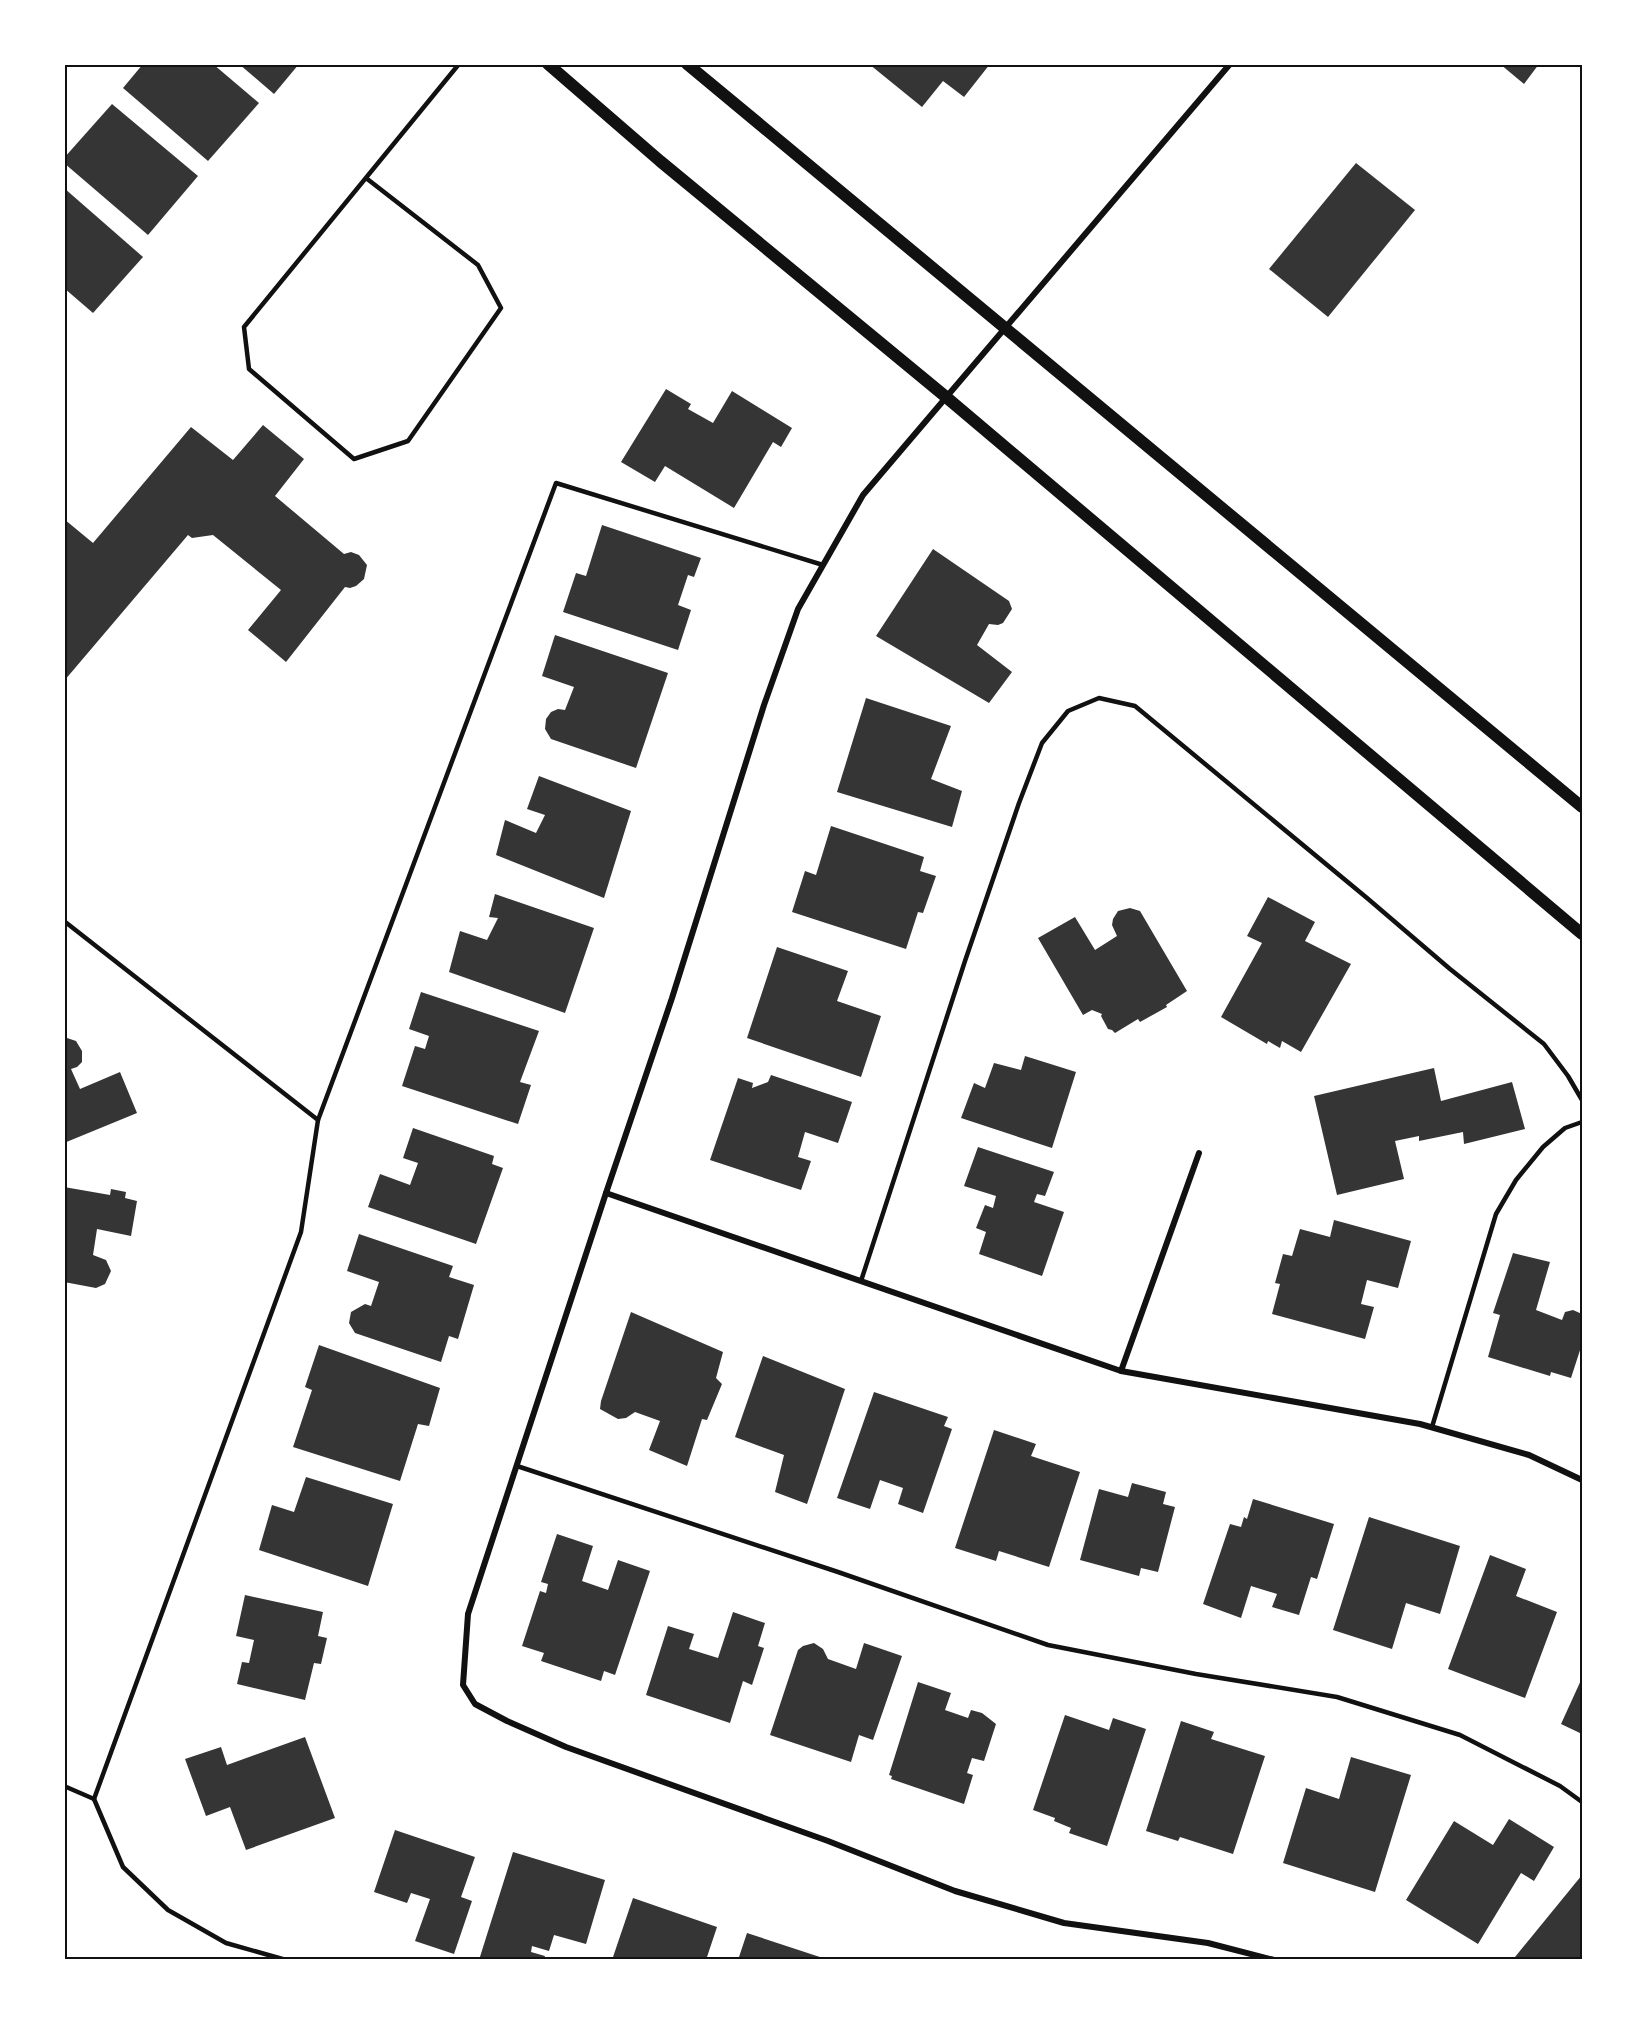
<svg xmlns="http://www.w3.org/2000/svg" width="1647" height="2024" font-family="Cabin,sans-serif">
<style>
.building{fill:#353535}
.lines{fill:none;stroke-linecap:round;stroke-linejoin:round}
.service{stroke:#111;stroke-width:4.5}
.minor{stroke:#111;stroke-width:6}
.secondary{stroke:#111;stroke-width:12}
.neatline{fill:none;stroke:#111;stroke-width:2}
</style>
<rect width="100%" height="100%" fill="#fff"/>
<g class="building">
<polygon points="143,64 213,64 259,103 208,161 123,88"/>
<polygon points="239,64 299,64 274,94"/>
<polygon points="869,64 990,64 964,97 943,81 922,107"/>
<polygon points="1500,64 1539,64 1524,84"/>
<polygon points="112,104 198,176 148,235 64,163 64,158"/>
<polygon points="1356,163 1415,210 1328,317 1269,269"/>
<polygon points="64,188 143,257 93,313 64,288"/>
<polygon points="666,389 691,404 688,409 713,423 732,391 792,428 781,447 773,442 734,508 665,466 655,482 621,462"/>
<polygon points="263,425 304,459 275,496 344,554 351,552 359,555 367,565 364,579 356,586 350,588 345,587 286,662 248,630 281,590 213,535 192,538 188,535 64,681 64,519 93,543 191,427 233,460"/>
<polygon points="602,525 701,558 694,577 688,575 678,605 691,610 678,650 563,612 576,573 586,576"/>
<polygon points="933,549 1009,601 1012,609 1003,623 998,625 989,624 977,645 1012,672 989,703 876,636"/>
<polygon points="555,635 668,673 636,768 551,739 545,729 546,719 551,712 558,709 565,710 574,687 542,676"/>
<polygon points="866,698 951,726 931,779 962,791 952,827 837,792"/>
<polygon points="539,776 631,811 604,898 496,855 505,820 536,833 545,815 527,809"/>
<polygon points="831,826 924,857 920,871 936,876 923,913 918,912 906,949 792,912 805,871 816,875"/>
<polygon points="495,894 594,928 565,1013 449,972 460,931 487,940 498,918 489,917"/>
<polygon points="1268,897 1315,922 1305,941 1351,964 1301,1052 1282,1041 1280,1048 1268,1041 1267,1044 1221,1017 1262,943 1247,936"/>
<polygon points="1130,908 1140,911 1187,991 1166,1005 1167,1007 1140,1022 1138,1019 1115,1033 1112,1030 1108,1029 1101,1016 1102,1014 1092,1010 1083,1015 1038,938 1075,917 1095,950 1117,936 1112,925 1113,919 1118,911"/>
<polygon points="777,947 848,971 837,1001 881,1016 861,1077 747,1038"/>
<polygon points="421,992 539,1031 520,1082 531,1085 518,1124 402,1086 415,1046 425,1049 429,1036 409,1029"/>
<polygon points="64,1037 76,1041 82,1051 82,1062 77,1067 71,1069 80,1089 120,1072 137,1113 64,1143"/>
<polygon points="1025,1056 1076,1072 1052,1148 961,1118 974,1083 985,1088 994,1063 1021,1070"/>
<polygon points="1434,1068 1441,1101 1512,1082 1525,1129 1464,1144 1463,1132 1419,1141 1419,1136 1395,1141 1404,1179 1337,1195 1314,1096"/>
<polygon points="771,1075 852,1102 838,1143 805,1132 798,1157 811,1161 801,1190 710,1160 738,1078 753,1083 752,1088 768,1082"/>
<polygon points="413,1128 494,1156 492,1164 503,1168 476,1244 368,1207 380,1174 410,1185 418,1163 403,1158"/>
<polygon points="978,1147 1054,1172 1045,1196 1037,1194 1034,1202 1064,1212 1042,1276 979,1254 986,1232 976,1228 985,1205 993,1208 996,1196 964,1186"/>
<polygon points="64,1187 110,1195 111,1189 126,1192 125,1198 137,1201 131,1236 97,1229 93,1255 106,1260 111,1271 105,1284 96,1288 64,1282"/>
<polygon points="1334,1220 1411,1241 1398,1288 1367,1280 1361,1304 1374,1307 1365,1339 1272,1314 1280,1284 1275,1283 1283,1254 1292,1256 1300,1229 1330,1237"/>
<polygon points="359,1234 453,1266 449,1277 474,1285 458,1339 449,1336 441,1362 355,1333 349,1323 351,1312 365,1304 371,1306 379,1282 347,1271"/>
<polygon points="1513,1253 1550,1262 1536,1310 1562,1320 1565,1312 1573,1310 1582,1314 1582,1344 1571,1378 1551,1372 1550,1376 1488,1357 1500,1315 1493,1313"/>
<polygon points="631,1312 723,1352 716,1378 722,1384 707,1420 702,1419 687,1466 649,1450 660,1421 635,1412 626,1418 618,1419 600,1409 601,1401"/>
<polygon points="319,1345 440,1388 429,1426 418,1424 400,1481 293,1447 312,1390 305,1387"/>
<polygon points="763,1356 845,1389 807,1504 775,1492 784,1455 735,1437"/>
<polygon points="874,1392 948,1417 944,1426 952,1429 923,1513 898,1504 903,1488 880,1480 870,1509 837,1498"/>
<polygon points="994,1430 1036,1444 1031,1456 1080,1472 1049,1567 999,1551 996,1561 955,1548"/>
<polygon points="306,1477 393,1504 368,1586 259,1550 272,1505 294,1512"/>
<polygon points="1132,1483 1166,1492 1163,1504 1175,1507 1158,1572 1141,1568 1139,1576 1080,1560 1099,1489 1128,1497"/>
<polygon points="1253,1499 1334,1524 1317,1579 1311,1577 1299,1615 1272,1607 1277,1594 1251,1586 1241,1618 1203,1604 1230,1524 1241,1527 1244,1517 1247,1519"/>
<polygon points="1369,1517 1460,1546 1440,1614 1406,1603 1392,1649 1333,1630"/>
<polygon points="557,1534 593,1546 582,1581 608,1590 618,1560 650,1571 615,1675 604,1671 601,1681 541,1661 544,1653 522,1646 540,1591 546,1593 548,1584 541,1582"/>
<polygon points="1490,1555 1526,1569 1516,1596 1557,1612 1525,1698 1448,1669"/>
<polygon points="245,1595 323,1612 318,1636 327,1638 321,1664 314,1663 305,1700 237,1684 242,1662 249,1663 254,1640 236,1636"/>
<polygon points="733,1612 765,1623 758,1646 764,1648 752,1685 743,1681 730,1723 646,1695 668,1626 694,1634 689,1649 718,1658"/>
<polygon points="814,1643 823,1649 828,1659 856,1669 864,1643 902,1656 873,1740 859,1735 851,1762 770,1735 798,1650 803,1646"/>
<polygon points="1582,1678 1582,1734 1561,1724"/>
<polygon points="918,1682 951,1693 945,1710 968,1718 971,1710 982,1713 996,1724 984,1761 972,1758 967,1773 973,1775 964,1804 891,1779 892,1776 889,1775"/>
<polygon points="1065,1715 1109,1730 1113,1718 1146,1729 1107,1846 1069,1833 1071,1828 1054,1821 1055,1818 1033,1810"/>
<polygon points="1181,1721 1214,1732 1211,1739 1265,1756 1233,1854 1180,1837 1178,1841 1146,1831"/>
<polygon points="305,1737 335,1818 246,1850 230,1807 206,1816 185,1759 221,1747 227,1765"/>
<polygon points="1351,1757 1411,1775 1375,1892 1283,1863 1306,1788 1339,1799"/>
<polygon points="1509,1819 1554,1847 1534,1881 1521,1873 1478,1944 1406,1900 1454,1821 1493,1845"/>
<polygon points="395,1830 475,1857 461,1897 472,1901 454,1954 415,1941 430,1899 411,1893 407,1903 374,1892"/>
<polygon points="513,1852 605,1880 586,1944 554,1935 549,1951 532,1946 531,1952 545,1956 544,1960 479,1960"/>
<polygon points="1582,1875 1582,1960 1518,1960 1515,1957"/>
<polygon points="633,1898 717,1927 706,1960 612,1960"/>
<polygon points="747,1933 826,1959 826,1960 738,1960"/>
</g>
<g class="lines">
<g class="service">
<polyline points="366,178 478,265 501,308 408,441 354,459 249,369 244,327 459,64"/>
<polyline points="64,921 318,1120 301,1232 94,1799 64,1786"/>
<polyline points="318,1120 556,483 823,565"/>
<polyline points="861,1281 965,961 1019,803 1042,743 1068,711 1099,698 1135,706 1367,898 1450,969 1544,1044 1568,1076 1582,1100"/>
<polyline points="1432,1427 1496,1214 1516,1180 1543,1147 1565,1128 1582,1122"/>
<polyline points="517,1466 838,1572 1048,1645 1196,1674 1337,1697 1460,1735 1560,1786 1582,1802"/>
<polyline points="94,1799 123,1867 168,1910 226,1943 286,1960"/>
</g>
<g class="minor">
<polyline points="1230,64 863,495 798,609 764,705 672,998 606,1193 468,1614 463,1685 475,1704 507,1721 566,1747 828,1841 955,1891 1064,1923 1208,1943 1274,1960"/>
<polyline points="606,1193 1121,1371 1420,1424 1529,1455 1582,1480"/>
<polyline points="1121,1371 1199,1153"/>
</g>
<g class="secondary">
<polyline points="548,64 660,161 946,397 1582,934"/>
<polyline points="687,64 1582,807"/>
</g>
</g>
<rect width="1647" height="2024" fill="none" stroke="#ffffff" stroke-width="132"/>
<rect x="66" y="66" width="1515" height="1892" class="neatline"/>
</svg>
